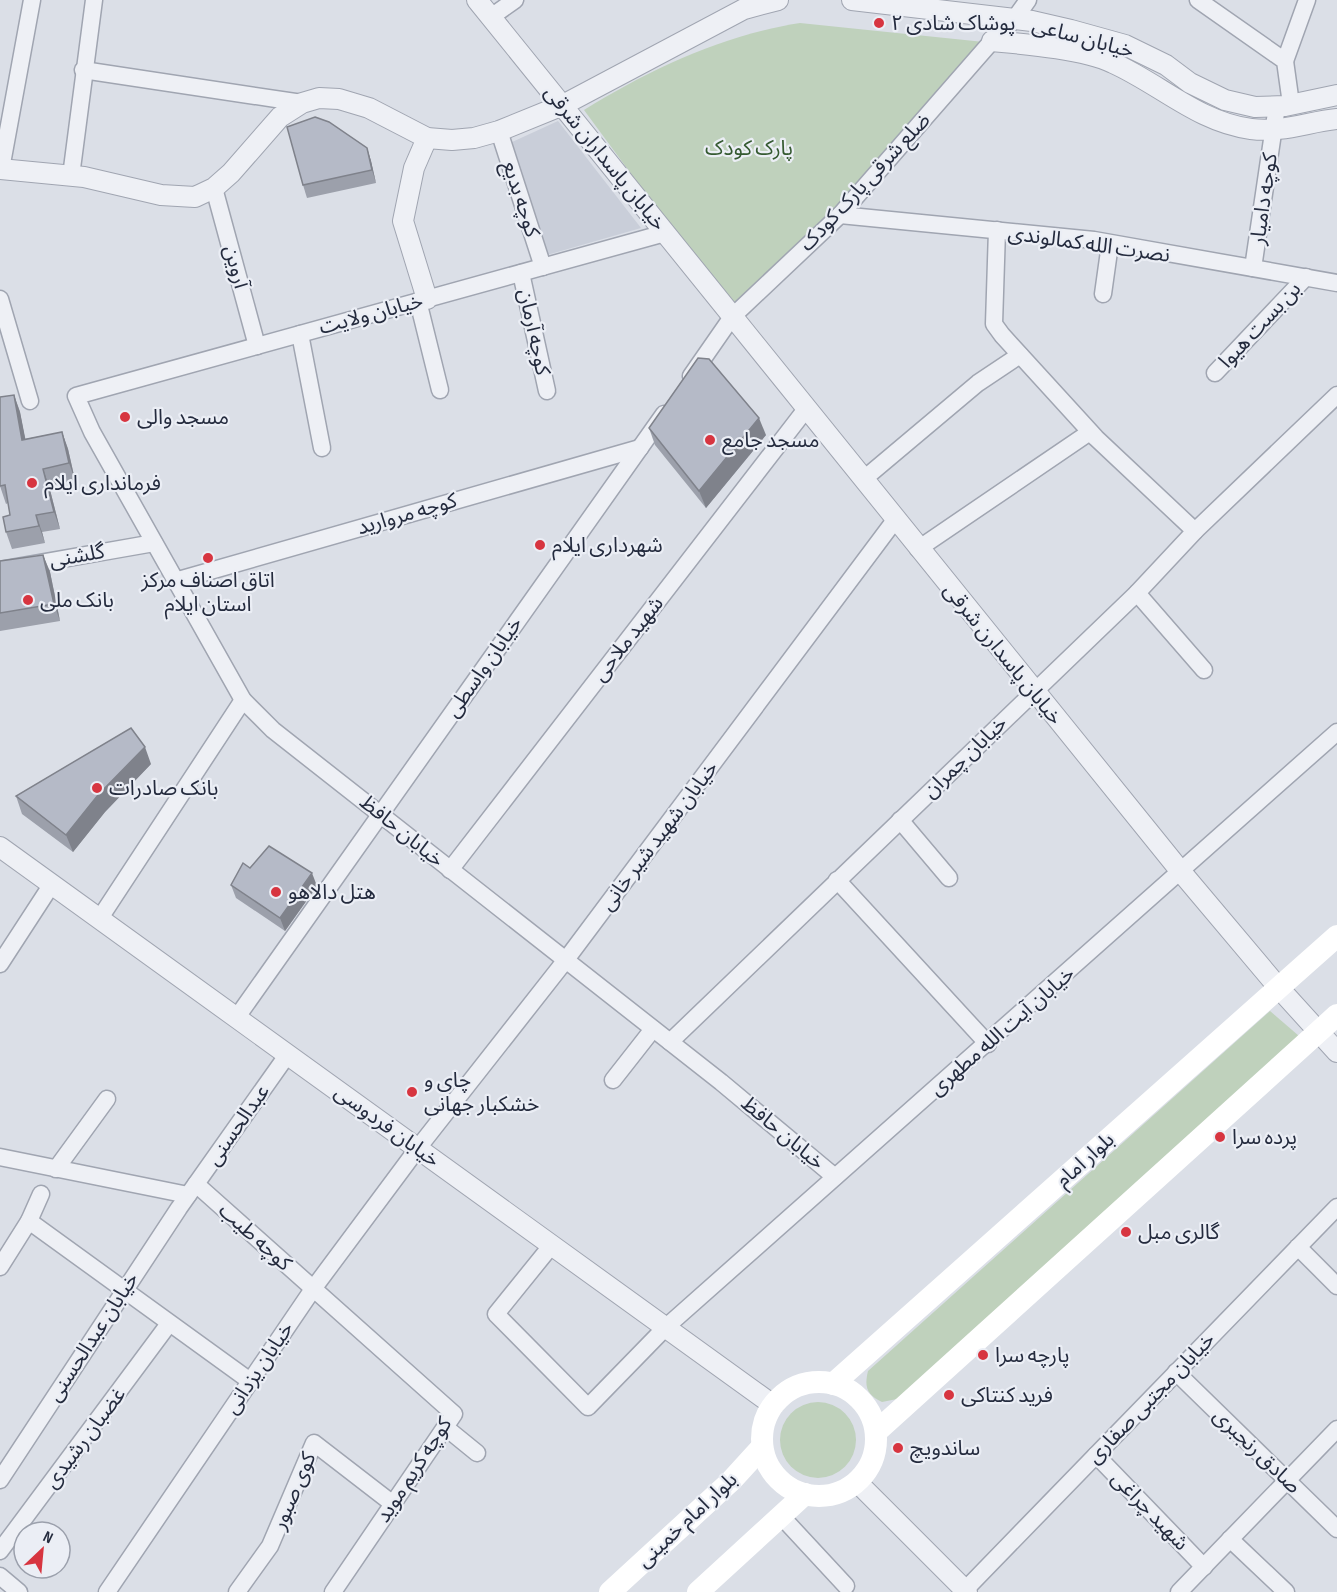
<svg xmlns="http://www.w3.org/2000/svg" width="1337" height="1592" font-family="'Sofia Sans Condensed','Noto Sans Arabic',sans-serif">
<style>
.built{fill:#c9ced9}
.green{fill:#bfd1bc}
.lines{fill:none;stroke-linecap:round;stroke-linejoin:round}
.minor-casing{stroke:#a0a5b1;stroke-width:19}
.tertiary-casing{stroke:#a0a5b1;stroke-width:22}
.minor{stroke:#eef0f5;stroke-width:16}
.tertiary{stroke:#eef0f5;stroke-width:20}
.secondary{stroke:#fff;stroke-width:22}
.wall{fill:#9ca0ab}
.shaded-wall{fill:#7f828b}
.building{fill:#b5bac7;stroke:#7f828b;stroke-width:1.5}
.poi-dot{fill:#d73540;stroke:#ebeef5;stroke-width:2}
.labels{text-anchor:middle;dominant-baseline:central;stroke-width:4.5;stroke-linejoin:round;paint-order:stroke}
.poi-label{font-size:21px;fill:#242b3e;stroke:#ebeef5;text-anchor:start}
.street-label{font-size:21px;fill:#242b3e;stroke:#ebeef5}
.park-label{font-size:21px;fill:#355a31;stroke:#ebeef5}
</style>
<rect width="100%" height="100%" fill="#dbdfe7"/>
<polygon class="built" points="558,121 641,228 547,255 510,143"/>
<g class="green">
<path d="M800,23L984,42L837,214L732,311L584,110C650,69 723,35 800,23Z"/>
<path d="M1270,1011L1299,1036L897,1399L882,1402C867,1395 864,1387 868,1371Z"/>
<circle cx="818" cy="1440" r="38"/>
</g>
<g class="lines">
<defs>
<g id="minor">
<polyline points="1198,0 1285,61 1291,104"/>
<polyline points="491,17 515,0"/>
<polyline points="1285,61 1307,0"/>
<polyline points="83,70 302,103"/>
<polyline points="499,131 543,267"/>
<polyline points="1,169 32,0"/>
<polyline points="71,176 94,0"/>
<polyline points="214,188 257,346"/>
<polyline points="840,215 1094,240 1337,283"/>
<polyline points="997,230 994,324 1002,335 1096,438 1195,531"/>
<polyline points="665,233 76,396 92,432 243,700 273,730 721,1082 835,1177"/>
<polyline points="1253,268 1277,106"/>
<polyline points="521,273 547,391"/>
<polyline points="1103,294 1110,244"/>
<polyline points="0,299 30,401"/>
<polyline points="418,301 440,390"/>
<polyline points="300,334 322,448"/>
<polyline points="1215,373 1306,277"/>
<polyline points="691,376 732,317 840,215 992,41 1013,21 1028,0"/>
<polyline points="865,478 978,383 1020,355"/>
<polyline points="918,549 1090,432"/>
<polyline points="0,570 154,543"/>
<polyline points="175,581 640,448"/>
<polyline points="1137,593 1204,670"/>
<polyline points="900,820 949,878"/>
<polyline points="450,870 806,409"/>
<polyline points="837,880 988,1044"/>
<polyline points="100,918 243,700"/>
<polyline points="0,964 52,884"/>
<polyline points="237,1017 664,414"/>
<polyline points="670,1042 1137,593 1195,531 1337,395"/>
<polyline points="613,1080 653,1029"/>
<polyline points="0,1157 188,1195"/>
<polyline points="56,1169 107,1099"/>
<polyline points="196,1184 454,1414 333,1592"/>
<polyline points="29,1221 250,1381"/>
<polyline points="551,1246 496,1314 588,1407 665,1328 1337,732"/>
<polyline points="1298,1247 1337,1286"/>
<polyline points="0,1267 29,1221 41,1194"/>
<polyline points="1176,1372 1337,1529"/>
<polyline points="445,1427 477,1453"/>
<polyline points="1096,1455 1204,1567"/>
<polyline points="0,1480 179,1208 288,1054"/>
<polyline points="782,1517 846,1586"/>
<polyline points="1230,1539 1286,1592"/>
<polyline points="0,1551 168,1325"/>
<polyline points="0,1576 19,1592"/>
<polyline points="107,1592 313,1289 418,1148 565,961 895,520"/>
<polyline points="237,1592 270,1546 314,1443 393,1504"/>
<polyline points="963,1592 1337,1207"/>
<polyline points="1179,1592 1337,1429"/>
</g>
<g id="tertiary">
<polyline points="477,0 1182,873 1278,987 1337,1052"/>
<polyline points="852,0 1032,21 1071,30 1125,45 1166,65 1190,83 1225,100 1255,107 1285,106 1337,95"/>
<path d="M992,41C1024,44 1084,49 1113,63C1160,84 1198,122 1251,129C1281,133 1308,122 1337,119"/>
<polyline points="0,169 84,177 161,195 195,197 214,188 231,173 280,117 302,103 319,98 339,99 369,108 427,138 452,140 474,138 499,131 563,105 744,9 778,0"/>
<polyline points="427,299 403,221 414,168 427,138"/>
<polyline points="0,847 773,1405"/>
<polyline points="857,1482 967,1592"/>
</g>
</defs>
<use href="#minor" class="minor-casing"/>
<use href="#tertiary" class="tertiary-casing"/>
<use href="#minor" class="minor"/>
<use href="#tertiary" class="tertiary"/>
<g class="secondary">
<circle cx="819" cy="1439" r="57"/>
<polyline points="833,1384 1337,936"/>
<polyline points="876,1432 1337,1015"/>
<polyline points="610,1592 731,1481 762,1447"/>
<polyline points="698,1592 805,1494"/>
</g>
</g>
<g class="wall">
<polygon points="367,148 371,161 376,183 307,198 303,185"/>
<polygon points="14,395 20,412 25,439 62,432 68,449 75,480 49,486 60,529 42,532 45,543 12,549 6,532 10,515 8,503 6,504 0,486"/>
<polygon points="649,428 766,435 706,508 655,445"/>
<polygon points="43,555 50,572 60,621 0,631 0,561"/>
<polygon points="151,764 105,812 73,852 22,814 16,796"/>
<polygon points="250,868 317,886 285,931 236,898 231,885"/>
</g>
<g class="shaded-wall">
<polygon points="367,148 371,161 376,183 372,170"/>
<polygon points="14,395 20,412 29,457 22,440"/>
<polygon points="759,418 766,435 706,508 699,491"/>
<polygon points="62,432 68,449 75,480 69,463"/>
<polygon points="43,469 49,486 60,529 54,512"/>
<polygon points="36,515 42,532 45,543 39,526"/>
<polygon points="43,555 50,572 60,621 54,604"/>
<polygon points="145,747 151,764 105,812 73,852 66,835 98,795"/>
<polygon points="312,873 317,886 285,931 280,918"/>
</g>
<g class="building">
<polygon points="315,117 329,122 367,148 372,170 303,185 287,127"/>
<polygon points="698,358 709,359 759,418 699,491 649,428"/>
<polygon points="14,395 22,440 62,432 69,463 43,469 54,512 36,515 39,526 6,532 3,517 10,515 5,485 0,486 0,397"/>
<polygon points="43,555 54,604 0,613 0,561"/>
<polygon points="131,728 145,747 98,795 66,835 16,796"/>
<polygon points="269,846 312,873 280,918 231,885 243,863 250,868"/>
</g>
<g class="poi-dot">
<circle cx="879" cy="23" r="6"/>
<circle cx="125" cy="417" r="6"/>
<circle cx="710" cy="440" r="6"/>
<circle cx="32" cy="483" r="6"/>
<circle cx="540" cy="545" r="6"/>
<circle cx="208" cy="558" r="6"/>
<circle cx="28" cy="600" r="6"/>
<circle cx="97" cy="788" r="6"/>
<circle cx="276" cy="892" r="6"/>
<circle cx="412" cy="1092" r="6"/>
<circle cx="1220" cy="1137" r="6"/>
<circle cx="1126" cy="1232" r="6"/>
<circle cx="983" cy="1355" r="6"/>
<circle cx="949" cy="1395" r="6"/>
<circle cx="898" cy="1448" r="6"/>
</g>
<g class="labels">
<g class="poi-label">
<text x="891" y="23">پوشاک شادی ۲</text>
<text x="137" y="417">مسجد والی</text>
<text x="722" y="440">مسجد جامع</text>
<text x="44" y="483">فرمانداری ایلام</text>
<text x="552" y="545">شهرداری ایلام</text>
<text x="208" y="580" text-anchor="middle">اتاق اصناف مرکز<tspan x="208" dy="24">استان ایلام</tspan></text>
<text x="40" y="600">بانک ملی</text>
<text x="109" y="788">بانک صادرات</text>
<text x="288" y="892">هتل دالاهو</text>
<text x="424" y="1080">چای و<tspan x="424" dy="24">خشکبار جهانی</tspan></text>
<text x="1232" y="1137">پرده سرا</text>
<text x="1138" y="1232">گالری مبل</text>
<text x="995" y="1355">پارچه سرا</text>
<text x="961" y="1395">فرید کنتاکی</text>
<text x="910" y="1448">ساندویچ</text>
</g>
<g class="street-label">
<text transform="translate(1083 38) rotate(15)">خیابان ساعی</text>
<text transform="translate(605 158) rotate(51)">خیابان پاسداران شرقی</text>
<text transform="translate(865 182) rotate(-47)">ضلع شرقی پارک کودک</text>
<text transform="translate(521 199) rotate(72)">کوچه بدیع</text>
<text transform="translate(1264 199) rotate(-82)">کوچه دامیار</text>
<text transform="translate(1089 244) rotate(8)">نصرت الله کمالوندی</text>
<text transform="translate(236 267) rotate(75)">آروین</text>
<text transform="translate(371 314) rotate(-15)">خیابان ولایت</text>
<text transform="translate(1260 325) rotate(-47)">بن بست هیوا</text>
<text transform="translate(534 332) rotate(78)">کوچه آرمان</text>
<text transform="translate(407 514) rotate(-16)">کوچه مروارید</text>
<text transform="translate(77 556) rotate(-10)">گلشنی</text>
<text transform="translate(628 639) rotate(-52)">شهید ملاحی</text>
<text transform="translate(1003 654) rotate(51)">خیابان پاسدارن شرقی</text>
<text transform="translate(484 667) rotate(-55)">خیابان واسطی</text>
<text transform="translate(965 757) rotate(-44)">خیابان چمران</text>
<text transform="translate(402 831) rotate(39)">خیابان حافظ</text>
<text transform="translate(659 836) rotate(-53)">خیابان شهید شیر خانی</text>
<text transform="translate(1002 1031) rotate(-41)">خیابان آیت الله مطهری</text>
<text transform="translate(238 1125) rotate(-55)">عبدالحسنی</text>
<text transform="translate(387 1126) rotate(36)">خیابان فردوسی</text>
<text transform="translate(783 1133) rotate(40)">خیابان حافظ</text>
<text transform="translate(1085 1160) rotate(-42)">بلوار امام</text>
<text transform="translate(255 1237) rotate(42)">کوچه طیب</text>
<text transform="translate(93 1337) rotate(-57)">خیابان عبدالحسنی</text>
<text transform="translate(259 1368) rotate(-56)">خیابان یزدانی</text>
<text transform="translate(1151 1398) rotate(-46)">خیابان مجتبی صفاری</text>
<text transform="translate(85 1438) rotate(-53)">غضبان رشیدی</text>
<text transform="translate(1257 1451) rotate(44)">صادق رنجبری</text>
<text transform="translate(414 1470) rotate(-57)">کوچه کریم موید</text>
<text transform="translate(294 1491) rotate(-67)">کوی صبور</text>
<text transform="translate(1150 1511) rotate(46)">شهید چراغی</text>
<text transform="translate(687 1520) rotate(-43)">بلوار امام خمینی</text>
</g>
<g class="park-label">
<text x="749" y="148">پارک کودک</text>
</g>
</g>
<g transform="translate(42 1550) rotate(26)"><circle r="28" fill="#ebeef5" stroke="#9ba0ac" stroke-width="1.5"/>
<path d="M0-4.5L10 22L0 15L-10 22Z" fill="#d73540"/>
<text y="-9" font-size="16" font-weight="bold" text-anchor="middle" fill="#242b3e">N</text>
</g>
</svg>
